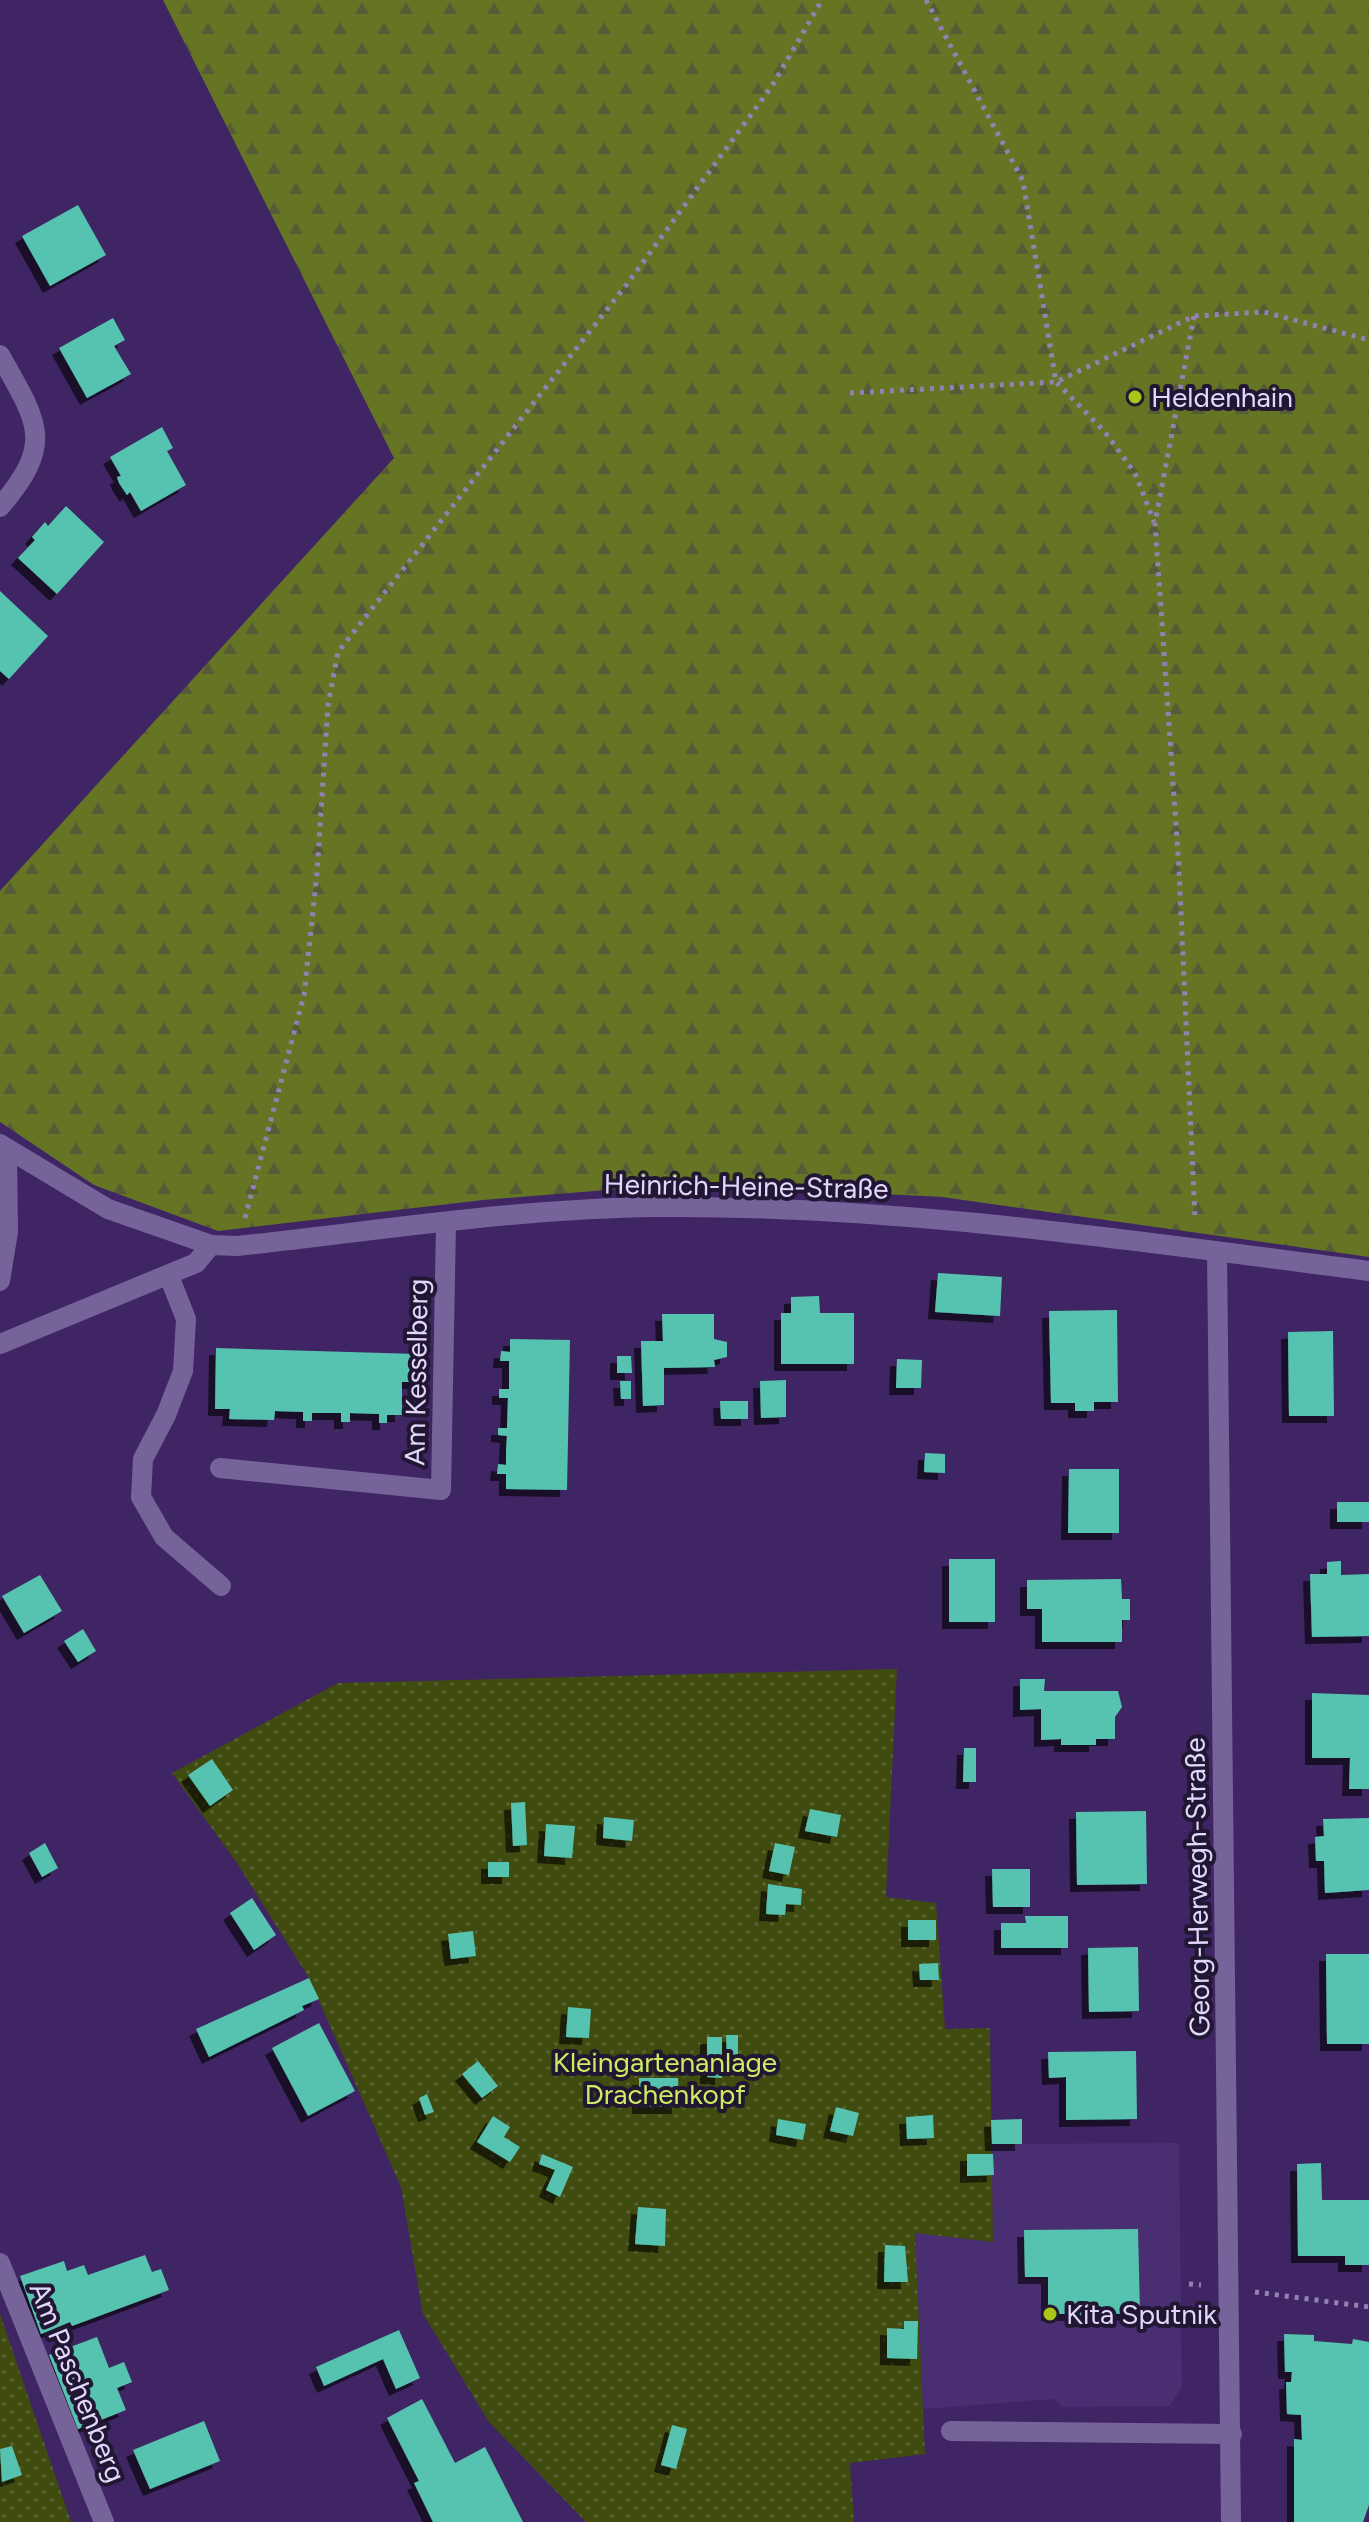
<svg xmlns="http://www.w3.org/2000/svg" width="1369" height="2522" font-family="Figtree,sans-serif">
<style>
.built{fill:#4a2e72}
.forest{fill:url(#forest-firs)}
.garden{fill:url(#garden-dots)}
.building{fill:#57c3b0;filter:url(#shadow)}
.lines{fill:none;stroke-linecap:round;stroke-linejoin:round}
.path{stroke:#9381b2;stroke-width:5;stroke-dasharray:4 6;stroke-linecap:butt}
.minor{stroke:#76639a;stroke-width:20}
.poi-dot{fill:#aac717;stroke:#211732;stroke-width:3}
.labels{text-anchor:middle;dominant-baseline:central;stroke-width:8;stroke-linejoin:round;paint-order:stroke}
.poi-label{font-size:28px;fill:#e2d7fc;stroke:#211732;text-anchor:start}
.street-label{font-size:28px;fill:#e2d7fc;stroke:#211732}
.park-label{font-size:28px;fill:#cfea63;stroke:#211732}
</style>
<defs>
<pattern id="forest-firs" width="22" height="20" patternUnits="userSpaceOnUse" patternTransform="scale(2)"><rect width="22" height="20" fill="#657524"/><path d="M5 1l3.5 6h-7zM16 11l3.5 6h-7z" fill="#565d36"/></pattern>
<pattern id="garden-dots" width="8" height="8" patternUnits="userSpaceOnUse" patternTransform="scale(2)"><rect width="8" height="8" fill="#404b0f"/><path d="M2 2h.1M6 6h.1" fill="none" stroke="#5b6433" stroke-width="1.8" stroke-linecap="round"/></pattern>
<filter id="shadow"><feDropShadow dx="-7" dy="7" stdDeviation="0" flood-color="#0009"/></filter>
</defs>
<rect width="100%" height="100%" fill="#3f2563"/>
<polygon class="built" points="1179,2143 1182,2386 1170,2406 1062,2407 1053,2399 923,2409 915,2232 993,2242 992,2144"/>
<polygon class="forest" points="163,0 1369,0 1369,1257 942,1197 680,1184 483,1200 218,1231 94,1185 0,1122 0,891 394,458"/>
<g class="garden">
<polygon points="897,1669 886,1897 936,1903 945,2029 990,2028 993,2242 915,2233 925,2454 850,2463 854,2522 586,2522 489,2422 423,2314 401,2187 309,1978 237,1863 172,1773 338,1683"/>
<polygon points="0,2314 71,2522 0,2522"/>
</g>
<g class="building">
<polygon points="78,205 106,255 50,286 22,236"/>
<polygon points="113,318 125,340 114,346 131,374 87,398 59,348"/>
<polygon points="162,427 173,448 167,451 186,485 141,511 130,492 127,495 119,483 117,477 121,476 110,457"/>
<polygon points="66,506 104,542 57,594 18,558 35,540 32,537 45,522 48,526"/>
<polygon points="0,591 48,636 9,679 0,671"/>
<polygon points="938,1273 1002,1277 1000,1316 935,1312"/>
<polygon points="819,1296 820,1313 854,1313 854,1364 781,1364 781,1313 791,1313 791,1297"/>
<polygon points="1117,1310 1118,1402 1094,1402 1094,1411 1075,1411 1075,1403 1051,1403 1049,1311"/>
<polygon points="662,1314 714,1314 714,1339 727,1342 727,1357 714,1360 715,1367 664,1368 664,1405 643,1406 641,1341 663,1341"/>
<polygon points="1333,1331 1334,1416 1289,1416 1288,1332"/>
<polygon points="510,1339 570,1340 567,1490 506,1489 506,1474 497,1474 498,1464 506,1465 506,1451 507,1436 498,1435 498,1428 507,1428 508,1398 499,1398 499,1389 509,1389 509,1361 500,1361 501,1351 510,1352"/>
<polygon points="216,1348 418,1354 417,1382 402,1382 402,1415 387,1415 387,1423 379,1423 379,1414 350,1413 350,1422 341,1422 341,1413 312,1413 312,1421 303,1421 303,1412 275,1411 274,1420 229,1419 230,1409 215,1409"/>
<polygon points="617,1356 631,1356 632,1373 617,1373"/>
<polygon points="897,1359 922,1360 921,1388 896,1388"/>
<polygon points="786,1380 786,1417 761,1418 760,1381"/>
<polygon points="620,1381 631,1381 631,1399 621,1399"/>
<polygon points="720,1401 748,1401 748,1419 721,1419"/>
<polygon points="925,1453 945,1454 945,1473 924,1472"/>
<polygon points="1069,1469 1119,1469 1119,1533 1068,1533"/>
<rect x="1337" y="1502" width="32" height="20"/>
<rect x="949" y="1559" width="46" height="63"/>
<polygon points="1341,1561 1341,1575 1369,1574 1369,1636 1312,1637 1310,1574 1327,1574 1327,1562"/>
<polygon points="40,1575 62,1611 24,1633 2,1596"/>
<polygon points="1121,1579 1122,1599 1130,1599 1130,1620 1122,1620 1122,1642 1042,1642 1042,1609 1027,1609 1027,1580"/>
<polygon points="83,1629 96,1651 78,1662 64,1641"/>
<polygon points="1020,1679 1045,1679 1044,1691 1118,1691 1122,1707 1115,1717 1115,1739 1096,1739 1096,1745 1061,1745 1061,1739 1041,1740 1041,1709 1020,1710"/>
<polygon points="1312,1693 1369,1695 1369,1789 1349,1789 1350,1758 1312,1758"/>
<polygon points="964,1748 976,1748 976,1782 963,1782"/>
<polygon points="212,1759 233,1790 210,1806 188,1775"/>
<polygon points="525,1802 527,1845 513,1846 511,1803"/>
<polygon points="810,1809 841,1815 837,1837 805,1831"/>
<polygon points="1146,1811 1147,1884 1077,1885 1076,1812"/>
<polygon points="604,1817 634,1820 632,1841 603,1838"/>
<polygon points="1369,1818 1369,1890 1325,1893 1324,1861 1316,1861 1315,1837 1324,1836 1323,1819"/>
<polygon points="546,1824 575,1826 572,1858 544,1856"/>
<polygon points="45,1843 58,1868 42,1877 29,1853"/>
<polygon points="775,1843 795,1847 789,1875 769,1871"/>
<rect x="488" y="1862" width="21" height="15"/>
<polygon points="992,1869 1030,1869 1030,1907 993,1907"/>
<polygon points="768,1884 802,1889 801,1905 786,1904 785,1915 766,1914"/>
<polygon points="252,1898 276,1935 254,1950 230,1913"/>
<polygon points="1025,1916 1068,1916 1068,1948 1001,1948 1001,1923 1026,1923"/>
<rect x="908" y="1920" width="28" height="20"/>
<polygon points="473,1931 476,1956 451,1959 448,1934"/>
<polygon points="1138,1947 1139,2011 1089,2012 1088,1948"/>
<polygon points="1326,1954 1369,1954 1369,2044 1327,2044"/>
<polygon points="938,1963 939,1980 920,1980 919,1964"/>
<polygon points="309,1978 319,1999 302,2006 304,2010 209,2057 196,2029"/>
<polygon points="568,2007 591,2009 589,2038 566,2037"/>
<polygon points="319,2023 355,2091 308,2116 272,2048"/>
<polygon points="726,2035 738,2035 738,2057 727,2058"/>
<polygon points="707,2037 722,2037 722,2078 707,2077"/>
<polygon points="1136,2051 1137,2119 1066,2120 1066,2077 1049,2078 1048,2052"/>
<polygon points="478,2061 498,2086 482,2098 462,2074"/>
<polygon points="639,2078 678,2078 679,2107 639,2107"/>
<polygon points="427,2094 434,2112 425,2115 419,2098"/>
<polygon points="836,2107 859,2113 853,2136 830,2131"/>
<polygon points="933,2115 934,2138 907,2139 906,2117"/>
<polygon points="493,2116 510,2127 504,2137 520,2147 510,2162 477,2142"/>
<polygon points="778,2119 806,2124 803,2140 776,2135"/>
<polygon points="1022,2119 1022,2144 992,2144 991,2120"/>
<polygon points="542,2154 573,2167 560,2197 546,2190 555,2170 539,2164"/>
<polygon points="967,2154 993,2154 994,2175 967,2176"/>
<polygon points="1321,2163 1322,2200 1369,2200 1369,2265 1345,2265 1345,2256 1298,2256 1297,2164"/>
<polygon points="638,2207 666,2209 665,2246 635,2244"/>
<polygon points="1138,2229 1140,2313 1111,2314 1111,2320 1078,2320 1078,2314 1048,2314 1048,2277 1025,2277 1024,2230"/>
<polygon points="885,2245 905,2246 908,2282 884,2282"/>
<polygon points="145,2255 152,2272 161,2269 169,2290 72,2326 70,2322 41,2334 20,2276 64,2261 67,2271 84,2265 88,2275"/>
<polygon points="904,2321 918,2321 917,2359 887,2358 887,2328 904,2329"/>
<polygon points="399,2330 420,2378 396,2389 383,2359 324,2386 316,2367"/>
<polygon points="1284,2334 1314,2335 1314,2341 1352,2344 1353,2339 1369,2342 1369,2505 1363,2522 1294,2522 1294,2439 1302,2440 1301,2415 1287,2414 1286,2382 1291,2382 1292,2372 1285,2372"/>
<polygon points="97,2337 109,2368 124,2362 132,2382 117,2388 126,2410 78,2429 49,2355"/>
<polygon points="422,2399 455,2463 485,2447 523,2522 433,2522 414,2483 419,2481 387,2418"/>
<polygon points="204,2421 220,2461 150,2489 133,2450"/>
<polygon points="672,2425 687,2429 676,2469 661,2465"/>
<polygon points="12,2446 22,2475 2,2482 0,2449"/>
</g>
<g class="lines">
<g class="path">
<polyline points="926,0 1023,181 1056,382 1105,432 1135,473 1154,522"/>
<polyline points="1194,316 1155,523 1179,869 1195,1218"/>
<polyline points="850,393 1056,382 1194,316 1264,312 1369,340"/>
<polyline points="245,1218 304,995 317,873 328,705 338,652 627,284 772,86 822,0"/>
<polyline points="1189,2284 1201,2285"/>
<polyline points="1255,2292 1369,2307"/>
</g>
<g class="minor">
<path d="M0,355C37,422 56,442 0,507"/>
<path d="M0,1144L108,1209L211,1245L237,1246C377,1231 519,1208 659,1207C897,1205 1134,1241 1369,1271"/>
<polyline points="1217,1252 1231,2522"/>
<polyline points="169,1276 186,1319 183,1371 166,1415 143,1459 141,1497 164,1537 221,1586"/>
<polyline points="0,1281 8,1232 7,1150"/>
<polyline points="0,1344 196,1263 211,1245"/>
<polyline points="220,1468 441,1490 446,1224"/>
<polyline points="0,2263 104,2522"/>
<polyline points="951,2431 1232,2434"/>
</g>
</g>
<g class="poi-dot">
<circle cx="1135" cy="397" r="8"/>
<circle cx="1050" cy="2314" r="8"/>
</g>
<g class="labels">
<g class="poi-label">
<text x="1151" y="397">Heldenhain</text>
<text x="1066" y="2314">Kita Sputnik</text>
</g>
<g class="street-label">
<text transform="translate(746 1186) rotate(1)">Heinrich-Heine-Straße</text>
<text transform="translate(416 1372) rotate(-89)">Am Kesselberg</text>
<text transform="translate(1197 1887) rotate(-91)">Georg-Herwegh-Straße</text>
<text transform="translate(78 2382) rotate(68)">Am Paschenberg</text>
</g>
<g class="park-label">
<text x="665" y="2062">Kleingartenanlage<tspan x="665" dy="32">Drachenkopf</tspan></text>
</g>
</g>
</svg>
